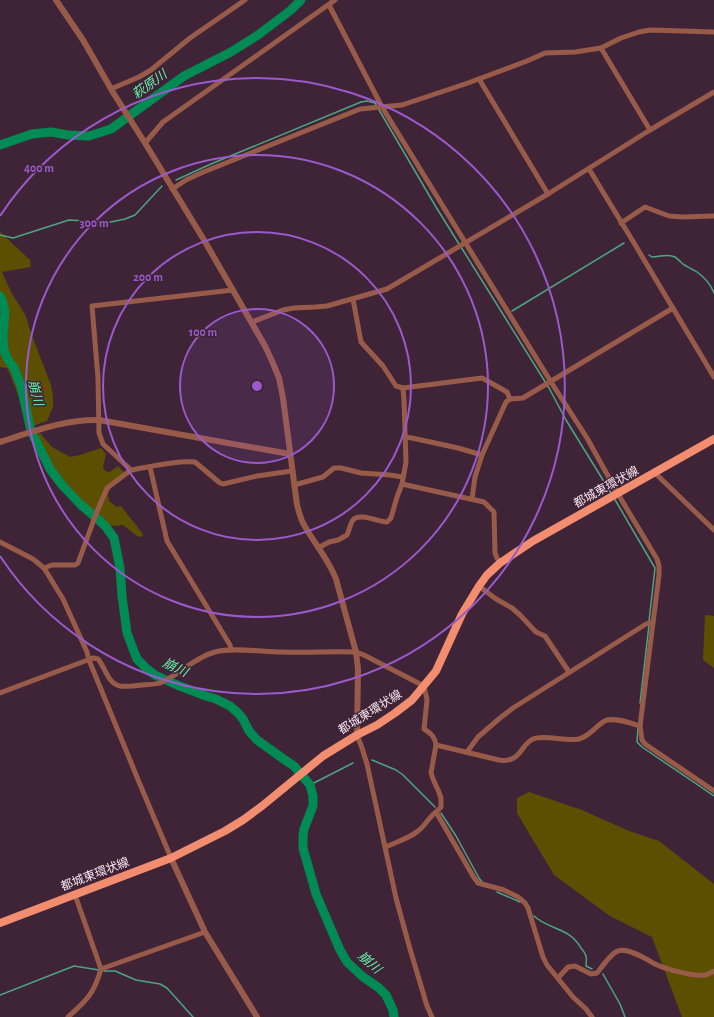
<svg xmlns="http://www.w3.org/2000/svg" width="714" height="1017" font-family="'Alegreya Sans','Noto Sans JP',sans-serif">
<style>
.green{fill:#5d4f01}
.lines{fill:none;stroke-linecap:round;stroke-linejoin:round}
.stream{stroke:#4aa583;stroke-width:1.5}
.river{stroke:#008a54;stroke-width:9}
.minor{stroke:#995b49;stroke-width:5}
.tertiary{stroke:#995b49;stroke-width:6}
.primary{stroke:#f28e6f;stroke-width:8}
.ring{fill:none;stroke:#9a5acc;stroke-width:2}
.labels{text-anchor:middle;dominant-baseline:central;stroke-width:3;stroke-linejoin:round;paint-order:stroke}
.street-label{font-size:12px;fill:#f7e4f1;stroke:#3f2437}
.water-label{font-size:13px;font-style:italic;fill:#66f4aa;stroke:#3f2437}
.centre{fill:#9a5acc;stroke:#3f2437;stroke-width:2}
.ring-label{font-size:12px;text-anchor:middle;font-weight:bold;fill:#9a5acc;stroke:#3f2437;stroke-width:3;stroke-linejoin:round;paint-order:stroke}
</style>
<rect width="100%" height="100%" fill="#3f2437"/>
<g class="green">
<path d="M0,232L30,260L31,267L2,272L12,294L25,314L32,336L51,385L53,396V407L47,421L27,428C22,406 17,389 7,368L0,367Z"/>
<path d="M40,433L52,447L70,457L80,455L101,448L106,454L103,467L105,471L110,472L118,466L125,473L113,484L108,494L109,501L117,507L121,506L143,534L142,537L137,536L123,525L114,526L110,525C100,518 89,511 80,503C63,486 42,458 31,436Z"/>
<polygon points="705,615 714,616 714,668 703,660"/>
<polygon points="529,792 582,810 629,831 659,841 714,884 714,1017 682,1017 652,937 610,916 554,875 517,813 517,798"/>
</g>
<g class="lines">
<g class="stream">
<polyline points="176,180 211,164 361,102 367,101 375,103 436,207 459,244"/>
<polyline points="0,235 13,238 69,220 86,221 94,222 111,222 125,219 135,215 162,186"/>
<polyline points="461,247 549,388 566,420 611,493"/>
<path d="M649,255L652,257C660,257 668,253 675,257C680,260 682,265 688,267C691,269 694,270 697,272C704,277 711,285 714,293"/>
<polyline points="512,311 624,243"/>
<polyline points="614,498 655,568 649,621"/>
<polyline points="640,703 649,625"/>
<polyline points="638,728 637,742 642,747 714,796"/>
<polyline points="372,760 396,770 403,775 435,807"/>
<polyline points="310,785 353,763"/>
<polyline points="441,813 456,836 479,878 482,882"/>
<polyline points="497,892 520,902"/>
<path d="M534,916C549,930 569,927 581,948C583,950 585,953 586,956C587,959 586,963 586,966L592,969"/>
<polyline points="104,971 115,971 136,980 160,984 167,988 193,1017"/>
<polyline points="603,974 620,1004 625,1017"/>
<polyline points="0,995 74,966 99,970"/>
</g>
<g class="river">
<polyline points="0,145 32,134 51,132 68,135 89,136 111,129 184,76 231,52 258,35 291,10 301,0"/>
<polyline points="0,296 2,300 5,311 3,336 4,350 7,358 14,368 21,386 31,431 50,469 62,485 81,505 100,521 106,527 114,538 120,568 122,596 127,633 133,649 137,659 146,668 155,675 177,685 206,696 216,699 230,706 238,713 243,719 249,731 257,740 285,760 294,766 310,785 313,796 313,806 304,829 303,836 303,848 316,894 340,950 347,962 362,976 379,988 386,995 393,1010 394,1017"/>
</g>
<g class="minor">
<polyline points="329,5 382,107 551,382 587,438 618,494 657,559 659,566 659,575 640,726 642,740 645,744 714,791"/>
<polyline points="601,48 650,130"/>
<polyline points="479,79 548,194"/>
<polyline points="111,89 139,77 151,70 190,38 245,0"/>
<polyline points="145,143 163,122 335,0"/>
<polyline points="589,169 634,243 714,377"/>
<polyline points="172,189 186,180 201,173 360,109 402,105 468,83 527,61 545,53 575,52 601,48 621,38 639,32 650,30 714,32"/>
<polyline points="621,223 645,207 669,216 683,217 714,216"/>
<path d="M233,290L92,306L98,378L99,433L103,444L131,470C149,467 176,460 195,462L220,483L223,484L257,476L292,471"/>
<polyline points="353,299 361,342 383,366 396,386 403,388 482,378 507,392 510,399"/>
<polyline points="252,322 283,310 294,308 315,307 327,306 387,289 548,194 650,130 714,92"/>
<polyline points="405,437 412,438 458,448 482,455"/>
<polyline points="150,467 167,541 230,645 231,649"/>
<polyline points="655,473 714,530"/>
<polyline points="402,484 484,502 494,512 495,553 497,558 500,563"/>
<polyline points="294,485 323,477 334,468 341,468 361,473 390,475 403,477"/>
<polyline points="472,499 475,477 482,455 506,402 510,399 523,398 673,308"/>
<polyline points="0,542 33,559 44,568 63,599 87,652 89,660 139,782 171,858"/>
<path d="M318,548L329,542L338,540L347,535C349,531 350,524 353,520C359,512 379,522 387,522L391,518L397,497L402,484L406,462L404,400L403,388"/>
<polyline points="44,568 52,565 75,565 78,563 96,514 107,488 131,470"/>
<polyline points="479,586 496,599 512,608 520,615 536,632 545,636 569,672"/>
<path d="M0,693L93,658L98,659C105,667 108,684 120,686C127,687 135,686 142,685C147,684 154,685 160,683C179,675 195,657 215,652C233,647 263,652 282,652C307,653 331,651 356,652L364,655L424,686L427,700L424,729C431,733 435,737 436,745L431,773L433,779L438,790L441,798V807L436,812L473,876L478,883L504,890L518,897L525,903L528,908L543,957L547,965L573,997L586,1009L592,1017"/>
<polyline points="357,735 362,748 367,764 396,898 410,949 427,1006 432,1017"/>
<path d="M436,745L499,760C501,760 505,761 508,760C520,759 523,743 533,739C545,734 565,742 579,739C591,736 599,722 607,720C618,718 630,723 640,726"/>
<polyline points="467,752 478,737 500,718 513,708 646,624 652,622"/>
<path d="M386,847C396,842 410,838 418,831C425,826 429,817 436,812"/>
<polyline points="101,969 205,932"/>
<path d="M558,978L568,967L575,966L591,974L597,973C602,967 611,953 618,951C627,947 646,959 655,964C665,969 694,977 706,975C708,974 711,972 714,971"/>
<path d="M68,1017C86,1001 94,994 101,969L75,895"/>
</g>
<g class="tertiary">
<path d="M56,0L83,40L114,94L145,143L204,240L265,346L272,361L279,378L283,398L297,505C299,511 300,517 303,523C313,542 328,558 336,579L356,652L358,669L357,735"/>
<path d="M0,442C32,432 65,419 99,420L290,454"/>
<polyline points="171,858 205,932 257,1017"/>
</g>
<polyline class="primary" points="0,923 171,858 225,831 243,820 262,806 323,756 357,735 377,725 395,713 412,700 436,671 462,614 479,586 487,575 500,563 533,541 714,439"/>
</g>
<circle cx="257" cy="386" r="77" fill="#9a5acc" fill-opacity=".12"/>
<g class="ring">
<circle cx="257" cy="386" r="77"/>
<circle cx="257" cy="386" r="154"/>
<circle cx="257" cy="386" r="231"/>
<path d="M0 216A308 308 0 1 1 0 556"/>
</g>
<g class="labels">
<g class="street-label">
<text transform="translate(606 487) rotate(-29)">都城東環状線</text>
<text transform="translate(370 712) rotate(-32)">都城東環状線</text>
<text transform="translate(95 874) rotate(-21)">都城東環状線</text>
</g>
<g class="water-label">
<text transform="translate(150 85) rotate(-36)">萩原川</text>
<text transform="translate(35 393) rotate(75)">崩川</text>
<text transform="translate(175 668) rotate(25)">崩川</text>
<text transform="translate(369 963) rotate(42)">崩川</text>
</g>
</g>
<circle cx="257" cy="386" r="6" class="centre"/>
<g class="ring-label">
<text x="39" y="172">400 m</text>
<text x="94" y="227">300 m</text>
<text x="148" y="281">200 m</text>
<text x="203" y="336">100 m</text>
</g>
</svg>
